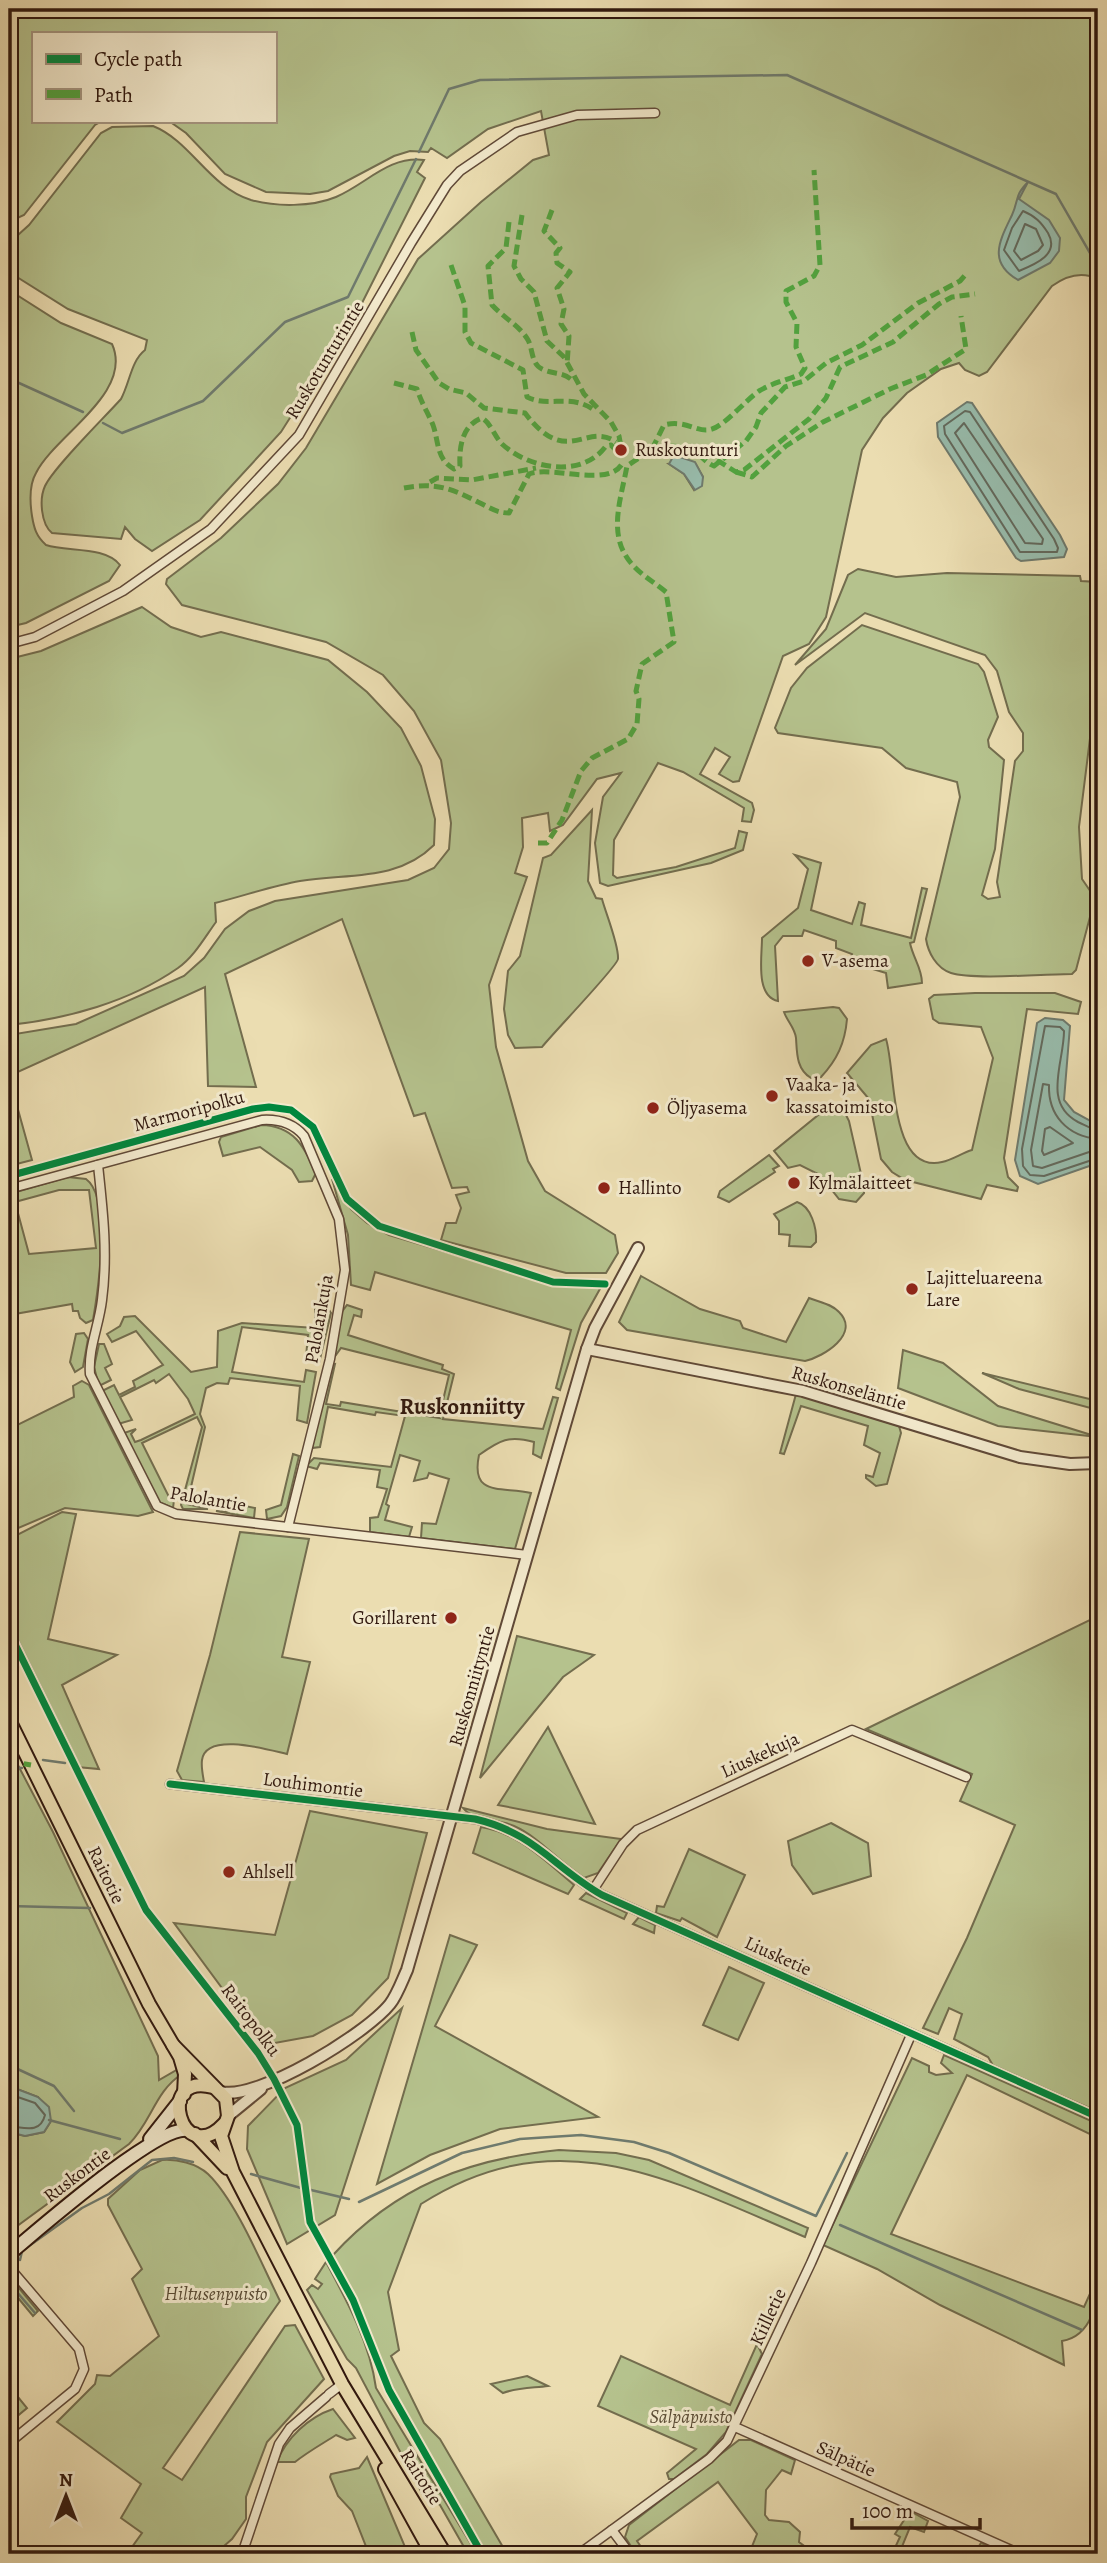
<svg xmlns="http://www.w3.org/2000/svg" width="1107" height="2563" font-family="Alegreya,serif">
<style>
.green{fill:#b5c28d;stroke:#736d4e;stroke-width:2;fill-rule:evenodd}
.water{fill:#98bcac;stroke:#6f7a6d;stroke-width:2}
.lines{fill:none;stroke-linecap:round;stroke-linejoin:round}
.shore{stroke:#646a5d;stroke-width:2}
.stream{stroke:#6f7a6d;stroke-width:2.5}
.minor-casing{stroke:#604937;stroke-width:11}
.tertiary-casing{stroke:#604937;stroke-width:14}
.secondary-casing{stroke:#31180e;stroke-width:16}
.primary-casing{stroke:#31180e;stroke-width:16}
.minor{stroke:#f2e9cc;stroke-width:8}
.tertiary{stroke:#f2e9cc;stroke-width:10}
.secondary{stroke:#f2e9cc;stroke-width:12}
.primary{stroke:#ebddb1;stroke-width:12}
.quiet{stroke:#52a13e;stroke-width:5;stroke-dasharray:10 5;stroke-linecap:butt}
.cycleway-casing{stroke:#f2e9cc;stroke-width:11}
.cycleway{stroke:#00873e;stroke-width:7}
.poi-dot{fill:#8f2418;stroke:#f2e9cc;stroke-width:2.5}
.labels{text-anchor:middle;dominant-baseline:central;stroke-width:6;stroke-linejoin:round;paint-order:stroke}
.street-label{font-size:19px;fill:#31180e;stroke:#f2e9cc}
.poi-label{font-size:19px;fill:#31180e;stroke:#f2e9cc;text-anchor:start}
.park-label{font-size:19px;font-style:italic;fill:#594b34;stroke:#f2e9cc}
.quarter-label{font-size:23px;font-weight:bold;fill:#31180e;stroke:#f2e9cc}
</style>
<rect width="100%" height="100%" fill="#ebddb1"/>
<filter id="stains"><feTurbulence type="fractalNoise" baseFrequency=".00286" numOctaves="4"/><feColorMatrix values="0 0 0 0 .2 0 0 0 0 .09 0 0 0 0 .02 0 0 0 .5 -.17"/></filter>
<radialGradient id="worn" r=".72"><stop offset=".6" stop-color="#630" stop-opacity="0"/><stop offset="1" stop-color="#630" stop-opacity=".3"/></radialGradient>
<g class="green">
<path d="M9,9H1098V279C1082,271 1067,275 1052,286L987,372L979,376L965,370L959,363L941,369L907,393L883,418L862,450L826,617L809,644L783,656L739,781L733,782L719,774L730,757L715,748L700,774L752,803L754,810L751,822L742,821L744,808L683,772L658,763L614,840L613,875L617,878L676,867L735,848L739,831L747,833L743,850L711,863L608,886L600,883L595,843L603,797L621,773L597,779L563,825L550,831L548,813L522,818L523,847L515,873L527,877L489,985L496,1047L528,1161L545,1191L615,1235L618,1253L606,1273H566L441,1240L446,1223H456L461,1208L456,1195L469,1192L467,1187L452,1188L425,1113L414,1116L342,919L225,974L256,1087L208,1086L205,987L9,1076V1035L76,1024L184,976L204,958L225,929L249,911L275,901L408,880L434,868L449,849L451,823L441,760L414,711L383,675L326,642L182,605L166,584L167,579L221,538L278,484L306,448L418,259L481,202L533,160L549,155L541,111L488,129L447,158L431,148L428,152L410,151L394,156L328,191L310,194L266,192L225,174L186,133L169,121H275V33H33V121H102L95,125L24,215L9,222ZM695,463L703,477L694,490L684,474L669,464Z"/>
<path d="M153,126C191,141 209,187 251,200C276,207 312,207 336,197C368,183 388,156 424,160L417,172L425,178L359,309L281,432L200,520L152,551L135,539L125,527L121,539L52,533C41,524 39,499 45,486C54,467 104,418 121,399C130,382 131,361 145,350L147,340L68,309L9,272V235H18L29,225L101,133L112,127Z"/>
<path d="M9,290L61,323L112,344C134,393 55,435 36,473C29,485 30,503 32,516C34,528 36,536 46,545C67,552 105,546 120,565L109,581L26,623L9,627Z"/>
<path d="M858,569L896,577L947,573L1080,576L1081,581L1098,582V674L1079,827L1082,879L1095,898L1076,970L1072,974C1044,974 973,980 951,973C936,968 928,952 926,939L960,797L957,782L906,768L882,748L778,733L775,728L791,688L807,668L862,625L978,664L984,672L998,717L988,740L989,747L1004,760L995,849L982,895L988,899L1000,897L997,882L1015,761L1023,751V733L1009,712L997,671L985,655L865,613L795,665L826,629L848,575Z"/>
<path d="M142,607L171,627L201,637L221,632L328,660L367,692L401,728L421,766L435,819L434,845C397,882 347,873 300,881C271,886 244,896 215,903L216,922C205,937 194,957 178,968C129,1002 67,1019 9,1025V659L41,651Z"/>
<path d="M592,810L588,881L596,898L602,899C606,914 619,945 618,959C617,967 552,1034 542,1047L515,1048L508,1035L504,1009L508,971L520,956L543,858L551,855Z"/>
<path d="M795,855L821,863L811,910L852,924L859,902L865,904L861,925L911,938L922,888L927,889L914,942L910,943C913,958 922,968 922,983L888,988L886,973L850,962L852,954L836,948V941L804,930L802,936H783L775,946L778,1001C755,996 762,957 762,938L798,908L808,869Z"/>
<path d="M975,993H1055L1081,1002L1078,1014L1027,1009L1004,1158L1008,1177L1018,1187L1017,1191L987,1185L981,1199L905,1180L892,1172L881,1159L869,1099L847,1073L871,1045L886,1039C896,1070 889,1174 942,1162C952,1160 962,1153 972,1150L993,1058L981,1027L939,1023L933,1019L929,999L934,995Z"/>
<path d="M833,1007L839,1008L847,1019C845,1043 837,1060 821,1077L811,1078C796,1069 797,1052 796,1038C795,1028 787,1021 784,1012Z"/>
<polygon points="9,1077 32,1160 9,1166"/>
<polygon points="835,1108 845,1113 849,1121 864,1187 864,1193 856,1202 839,1199 820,1175 800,1165 788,1168 774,1151 822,1112"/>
<path d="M261,1125C294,1126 304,1146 316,1173L312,1181L299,1182L292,1170L260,1147L223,1156L219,1142L221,1137Z"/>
<polygon points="769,1155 779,1166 773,1169 775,1172 729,1202 718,1197 720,1191"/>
<path d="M68,1177L86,1179C112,1198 98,1291 93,1320L86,1323L80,1318L78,1311H73L72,1304L9,1315V1194ZM59,1190H89L96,1248L29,1254L15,1202Z"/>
<polygon points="332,1179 351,1209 367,1223 389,1235 553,1284 591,1284 601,1287 581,1323 560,1390 556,1388 571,1330 375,1272 370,1290 351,1285 348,1235"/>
<path d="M797,1202C811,1206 817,1228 816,1242L811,1247L789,1246L790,1235L779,1234V1221L774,1214Z"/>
<path d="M641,1276L700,1309L740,1321L743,1328L786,1342L809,1298C819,1302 832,1304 839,1312C861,1334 823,1357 805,1361L627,1330L619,1322Z"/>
<path d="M347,1305L362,1310L361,1317L354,1315L348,1335L443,1365L442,1369L454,1374L443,1419L543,1429L553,1397L558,1398L541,1458L533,1454L534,1442C509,1435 500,1440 479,1455C470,1498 503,1486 531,1493L515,1549L421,1538L422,1523L436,1524L449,1479L429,1473L427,1478L414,1481L420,1461L400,1455L386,1504L389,1506L385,1520L412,1527L409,1537L370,1532V1518L378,1517L387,1489L377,1487L380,1470L320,1463L317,1469L306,1466L314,1458L391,1467L405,1416L376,1412L375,1415L328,1407L320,1447L312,1448L329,1365L335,1364L326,1404L340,1406L341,1402L439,1418L431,1411L440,1413L449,1375L341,1348L336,1355L333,1353L341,1313Z"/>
<polygon points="315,1306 327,1307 331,1313 319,1363 306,1357 308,1335 242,1327 232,1372 304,1382 306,1370 316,1372 307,1423 297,1420 300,1386 230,1378 228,1384 217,1383 206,1388 200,1414 205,1427 187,1504 208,1509 183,1509 181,1505 202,1427 197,1417 142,1443 170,1499 174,1500 173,1508 159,1502 124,1433 136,1429 131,1434 135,1442 141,1440 195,1414 188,1399 169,1374 156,1383 154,1380 120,1397 132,1420 118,1424 102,1391 114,1385 119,1395 135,1387 133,1381 163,1365 136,1331 112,1342 107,1334 120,1326 124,1317 135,1316 191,1372 217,1367 218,1331 242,1323 315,1328"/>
<polygon points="84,1333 88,1339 83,1367 75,1372 70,1362 76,1334"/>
<polygon points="99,1344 104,1344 112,1364 105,1368 111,1380 99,1386 94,1367"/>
<polygon points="903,1350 943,1363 998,1406 1098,1437 998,1426 898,1388"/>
<polygon points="982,1373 1098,1401 1098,1410 1019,1389"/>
<polygon points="82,1381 89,1385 153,1512 138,1516 65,1508 9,1532 9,1429 74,1397 73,1386"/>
<polygon points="796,1394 899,1426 901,1433 887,1484 876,1486 866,1478 866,1475 873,1477 880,1453 864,1445 868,1426 801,1406 784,1454 780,1453"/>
<polygon points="293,1454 299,1456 287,1507 281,1516 267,1519 266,1510 281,1505"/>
<polygon points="235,1504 255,1508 254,1518 216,1511 234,1511"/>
<polygon points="62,1512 76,1514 48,1639 117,1655 62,1685 99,1769 77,1767 9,1622 9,1539"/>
<path d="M240,1532L309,1539L282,1657L310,1662L287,1754C269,1750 206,1731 202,1760C201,1767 203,1776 204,1782L182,1780L177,1771L210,1655Z"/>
<polygon points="1098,1616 1098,2106 1094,2110 994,2067 988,2057 954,2039 962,2014 949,2008 938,2034 923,2028 967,1938 1015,1825 960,1801 972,1774 866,1729"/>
<polygon points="517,1636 594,1655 563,1677 480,1778"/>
<polygon points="548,1727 595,1824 498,1805"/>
<path d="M9,1748L53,1832L158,2056L159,2080L180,2068L182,2074C155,2091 151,2123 129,2144L9,2232V2132L25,2136L44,2132L51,2121L38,2097L9,2086Z"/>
<path d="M463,1808L547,1829L621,1839L598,1873L584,1878C559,1863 541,1838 514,1826C499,1819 473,1821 463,1808Z"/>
<polygon points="310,1811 427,1833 388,1978 352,2015 313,2036 264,2045 174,1923 275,1935"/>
<polygon points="831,1823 868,1843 871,1876 813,1894 792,1865 788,1841"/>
<path d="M481,1827C519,1833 545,1861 574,1885L568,1894L473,1853Z"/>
<polygon points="689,1849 745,1875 717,1937 682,1918 680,1921 656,1913 657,1906 664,1907"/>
<polygon points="586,1893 627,1913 624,1919 580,1899"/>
<polygon points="639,1917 655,1925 654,1933 633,1924"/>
<polygon points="450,1935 477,1945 435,2026 598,2117 500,2129 430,2155 377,2184"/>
<polygon points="729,1967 764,1983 738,2040 703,2025"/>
<polygon points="402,2008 335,2215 287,2244 247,2149 248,2126 285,2088 346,2060"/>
<path d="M944,2055L1098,2124V2138L967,2075L891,2234L1084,2307L1098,2276C1098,2302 1092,2336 1062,2341L1064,2365L940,2305L877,2269L823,2245L912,2058L929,2066V2072L936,2075L952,2073L941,2063Z"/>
<path d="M559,2150L616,2153L649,2160L808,2228L805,2237C672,2181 559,2116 421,2204L388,2292L399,2350L391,2356L424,2423L440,2439L507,2554H487L391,2389L370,2334L333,2255C396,2186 468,2159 559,2150Z"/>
<path d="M162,2160C177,2159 196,2163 208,2174C236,2201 262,2265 280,2301L163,2468L182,2480L285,2326L295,2325L324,2379L267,2442L246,2497V2519L232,2539L215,2554H127L142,2533L121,2518L141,2484L57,2422L95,2384L97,2375L110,2376L159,2336L132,2279L142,2269L108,2205V2199L140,2170Z"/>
<path d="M326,2262C347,2301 370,2343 376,2388L477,2554H468L440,2505L423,2495L356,2368L347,2359L307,2290L312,2285L318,2289L322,2284L315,2279Z"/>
<polygon points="9,2276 38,2311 33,2316 14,2293 9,2297"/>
<polygon points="757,2344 762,2354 726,2432 707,2454 674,2479 669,2479 667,2473 696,2449 598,2406 621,2356 730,2405"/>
<path d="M527,2376L548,2386C534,2388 519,2387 503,2393L491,2384Z"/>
<polygon points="9,2386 27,2408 9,2423"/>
<path d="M333,2409L355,2438L347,2440L336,2435C322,2444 309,2451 295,2462H277C286,2438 309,2417 333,2409Z"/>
<polygon points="739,2440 751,2440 795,2460 791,2474 782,2470 766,2490 765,2515 769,2520 789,2522 800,2532 799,2542 815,2554 756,2554 751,2549 757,2534 718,2482 637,2541 646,2554 636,2554 625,2537 629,2525"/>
<polygon points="367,2457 408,2554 369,2554 352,2511 338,2496 330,2477 331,2474 359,2468"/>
<polygon points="910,2511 928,2521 924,2532 910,2527 899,2554 892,2554 900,2537 895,2534"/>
<polygon points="981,2543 984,2544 1007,2554 974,2554"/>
</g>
<g class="water">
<path d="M1028,182L1019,199L1049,220L1060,238L1059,251L1050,263L1018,280C987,262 1000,240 1012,215C1019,200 1014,196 1028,182Z"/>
<polygon points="967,402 972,403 1060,535 1067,549 1064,557 1021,561 1016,558 938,437 937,423"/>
<polygon points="674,455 695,462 703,477 702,486 695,490 684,474 669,464"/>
<polygon points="1045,1018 1063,1020 1070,1026 1064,1100 1074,1112 1098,1125 1098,1163 1038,1184 1020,1176 1015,1160 1037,1023"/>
<polygon points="9,2086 38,2097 49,2107 51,2121 44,2132 25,2136 9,2132"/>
</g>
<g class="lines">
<g class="shore">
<path d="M1023,211C1035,216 1041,222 1048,233C1060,254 1036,264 1019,271L1004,250L1012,228Z"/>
<polygon points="1025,224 1036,229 1043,245 1038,251 1021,260 1014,251"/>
<polygon points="965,411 970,412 1054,539 1058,548 1057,552 1020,552 945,434 944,426"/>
<polygon points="964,423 1043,539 1042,544 1025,543 955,433"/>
<polygon points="1050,1127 1073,1143 1044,1155 1042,1151 1045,1129"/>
<path d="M1098,1130C1091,1129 1085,1125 1078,1122C1042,1103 1064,1063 1064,1031L1060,1027L1045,1026L1022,1149L1023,1166L1030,1175L1044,1176L1098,1158"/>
<path d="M1098,1139C1067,1136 1048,1115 1049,1085L1043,1084L1031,1150L1033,1166L1042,1168L1098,1149"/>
<path d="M9,2094L35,2103L45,2115C40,2135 23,2127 9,2126"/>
</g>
<g class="stream">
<polyline points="419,152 449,89 480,80 787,75 1056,194 1098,267"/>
<polyline points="9,382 19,383 83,412"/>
<polyline points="103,423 122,433 203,401 285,322 348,297 416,159"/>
<polyline points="9,1622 79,1765"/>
<polyline points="9,1741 12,1747"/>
<polyline points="43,1760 65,1763"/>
<polyline points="9,1767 22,1768"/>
<polyline points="9,1906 90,1908"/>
<polyline points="9,2065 54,2086 74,2111"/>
<polyline points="49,2120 120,2139"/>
<polyline points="251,2174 301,2188"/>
<polyline points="311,2190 349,2199"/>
<polyline points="359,2202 462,2153 520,2139 581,2135 634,2142 669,2153 816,2216 847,2153"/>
<polyline points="840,2225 1082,2330"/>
<polyline points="20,2260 22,2251 82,2208 109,2194 152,2160 174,2158 193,2162"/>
<polyline points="9,2283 35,2313"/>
</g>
<defs>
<g id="minor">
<polyline points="9,644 35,637 123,591 211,529 299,435 411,243 447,185 460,171 517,132 577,115 655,113"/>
<path d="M98,1165C103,1211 108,1254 102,1300C99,1326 88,1348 90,1374L157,1506L176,1514L527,1555"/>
<path d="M9,1189L262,1120C279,1119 293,1123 304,1136L339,1219L345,1270L330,1359L288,1527"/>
<path d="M170,1784L475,1819C535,1833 553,1867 602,1895L1098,2117"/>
<polyline points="593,1890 623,1844 637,1830 852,1730 966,1777"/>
<polyline points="9,2267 79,2349 84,2369 75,2389 9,2443"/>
<polyline points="329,2394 342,2384"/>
<polyline points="735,2427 1020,2554"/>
<polyline points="612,2530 630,2554"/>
<polyline points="242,2554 279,2444 290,2428 326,2397"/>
<polyline points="579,2554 709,2459 727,2441 811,2263 911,2035"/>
</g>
<g id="tertiary">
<polyline points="587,1349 803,1391 1020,1457 1070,1464 1098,1463"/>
<path d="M221,2092C257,2101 366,2034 390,2004C397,1995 402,1981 407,1970L587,1349L595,1328L638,1248"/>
<polyline points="228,2116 261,2089"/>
</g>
<g id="secondary">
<polyline points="150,2139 180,2101"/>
<path d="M9,2254C38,2230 156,2126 187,2130"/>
</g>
<g id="primary">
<polyline points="9,1720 149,2004 180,2057 185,2074 184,2094"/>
<polyline points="173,2045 226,2099 228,2116 221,2136 233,2172 342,2384 445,2554"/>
<path d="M213,2087C154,2071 181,2170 224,2124"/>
<polyline points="195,2134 227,2168"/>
<polyline points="385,2469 432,2554"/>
</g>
</defs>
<use href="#minor" class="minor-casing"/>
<use href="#tertiary" class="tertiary-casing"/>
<use href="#secondary" class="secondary-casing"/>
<use href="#primary" class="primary-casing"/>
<use href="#minor" class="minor"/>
<use href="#tertiary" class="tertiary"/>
<use href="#secondary" class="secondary"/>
<use href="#primary" class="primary"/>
<g class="quiet">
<polyline points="552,210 544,231 560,248 556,253 557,263 570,272 557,288 564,309 561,324 569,336 567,365"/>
<polyline points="522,215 514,266 521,279 534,292 547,341 564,357 584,394 611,422 619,436 621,447"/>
<path d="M509,222L506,248L488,266L492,305C504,318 520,326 528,340C533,349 531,364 542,369C554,375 563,371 573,381"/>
<path d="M451,265L465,306V332L471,343L523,370L527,397C549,408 570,393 594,410"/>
<path d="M412,332L416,350L439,383L449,389L466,393L484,408L525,413C567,469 586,421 616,442"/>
<path d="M394,383L417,389C421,402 428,413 433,425C439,442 436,459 454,469L460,466C459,447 462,425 482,418C491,423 494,436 502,444C529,469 582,479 606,446L611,445L621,456"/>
<path d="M652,449L664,425C686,419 698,434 712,429C724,426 747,399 759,391C772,383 787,380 801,374L805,368L796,347L797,323L786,302V291L814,276L820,265L814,170"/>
<polyline points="717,460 736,472 744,470 809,419 826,398 840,367 893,342 939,304 952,297 975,294"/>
<polyline points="736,472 752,477 786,446 823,422 890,389 926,375 966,349 961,316"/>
<polyline points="430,482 437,478 472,480 536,468"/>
<path d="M404,488C434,482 451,488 478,502C489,507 496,513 509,513L529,474C552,465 611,489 623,462"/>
<path d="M538,843H547L562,820L581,771L592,758L628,739L637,724L639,699L636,691L642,664L674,642L666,592C654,582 641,575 631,563C607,535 621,499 627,466C644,454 667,439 691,450C700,453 704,462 714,466L746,441L756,427L761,413L785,387L804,381L826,363L862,345L918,303L960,281L967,273"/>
<polyline points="9,1761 31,1765"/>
</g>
<defs>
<g id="cycleway">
<polyline points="9,1176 253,1109 269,1107 291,1110 313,1127 347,1199 379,1226 553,1282 605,1284"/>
<polyline points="9,1632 146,1910 258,2053 274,2079 297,2125 310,2222 353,2300 389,2390 482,2554"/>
<path d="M170,1784L475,1819C535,1833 553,1867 602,1895L1098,2117"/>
</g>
</defs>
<use href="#cycleway" class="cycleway-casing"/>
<use href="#cycleway" class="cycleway"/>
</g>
<g class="poi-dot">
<circle cx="621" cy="450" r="7"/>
<circle cx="808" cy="961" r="7"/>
<circle cx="772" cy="1096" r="7"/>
<circle cx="653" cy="1108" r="7"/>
<circle cx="794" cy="1183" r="7"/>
<circle cx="604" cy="1188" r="7"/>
<circle cx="912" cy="1289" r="7"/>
<circle cx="451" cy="1618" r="7"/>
<circle cx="229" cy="1872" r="7"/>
</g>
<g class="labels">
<g class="street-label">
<text transform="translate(325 360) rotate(-59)">Ruskotunturintie</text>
<text transform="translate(189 1111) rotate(-15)">Marmoripolku</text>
<text transform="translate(319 1319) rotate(-80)">Palolankuja</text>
<text transform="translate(849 1388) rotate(16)">Ruskonseläntie</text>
<text transform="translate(208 1499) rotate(10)">Palolantie</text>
<text transform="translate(472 1686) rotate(-74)">Ruskonniityntie</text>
<text transform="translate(760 1755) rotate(-25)">Liuskekuja</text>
<text transform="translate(313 1785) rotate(7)">Louhimontie</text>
<text transform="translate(106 1875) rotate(64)">Raitotie</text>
<text transform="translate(778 1956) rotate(24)">Liusketie</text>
<text transform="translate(251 2020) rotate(53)">Raitopolku</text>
<text transform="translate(77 2175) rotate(-37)">Ruskontie</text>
<text transform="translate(768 2317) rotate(-65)">Kiilletie</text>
<text transform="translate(846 2459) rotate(24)">Sälpätie</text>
<text transform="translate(421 2477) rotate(58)">Raitotie</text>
</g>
<g class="poi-label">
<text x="635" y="450">Ruskotunturi</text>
<text x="822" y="961">V-asema</text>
<text x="786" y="1085">Vaaka- ja<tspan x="786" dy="22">kassatoimisto</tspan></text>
<text x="667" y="1108">Öljyasema</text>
<text x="808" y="1183">Kylmälaitteet</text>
<text x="618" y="1188">Hallinto</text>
<text x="926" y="1278">Lajitteluareena<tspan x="926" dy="22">Lare</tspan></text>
<text x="437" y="1618" text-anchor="end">Gorillarent</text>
<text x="243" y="1872">Ahlsell</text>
</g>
<g class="park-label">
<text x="216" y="2294">Hiltusenpuisto</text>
<text x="691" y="2417">Sälpäpuisto</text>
</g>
<g class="quarter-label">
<text x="462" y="1406">Ruskonniitty</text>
</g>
</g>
<rect width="1107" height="2563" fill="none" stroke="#ebddb1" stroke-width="35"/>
<rect x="10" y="10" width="1086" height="2542" fill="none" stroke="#31180e" stroke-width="3.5"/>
<rect x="18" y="18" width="1072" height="2528" fill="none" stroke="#31180e" stroke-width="2"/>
<rect x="32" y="32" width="245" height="91" fill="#f2e9cc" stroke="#a59580" stroke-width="2"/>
<rect x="46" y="54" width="35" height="10" fill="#00873e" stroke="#a59580" stroke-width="2"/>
<text x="94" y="66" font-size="21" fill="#31180e">Cycle path</text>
<rect x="46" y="89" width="35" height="10" fill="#52a13e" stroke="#a59580" stroke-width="2"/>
<text x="94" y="102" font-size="21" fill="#31180e">Path</text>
<g transform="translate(66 2496)" stroke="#f2e9cc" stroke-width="5" paint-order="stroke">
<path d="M0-5L12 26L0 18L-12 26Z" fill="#31180e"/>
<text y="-10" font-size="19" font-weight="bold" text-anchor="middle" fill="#31180e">N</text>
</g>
<path d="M852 2518v10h128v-10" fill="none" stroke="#31180e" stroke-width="3.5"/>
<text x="862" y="2518" font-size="21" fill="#31180e" stroke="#f2e9cc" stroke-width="5" paint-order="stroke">100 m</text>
<rect width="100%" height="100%" filter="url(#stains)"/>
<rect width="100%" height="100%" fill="url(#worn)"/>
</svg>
